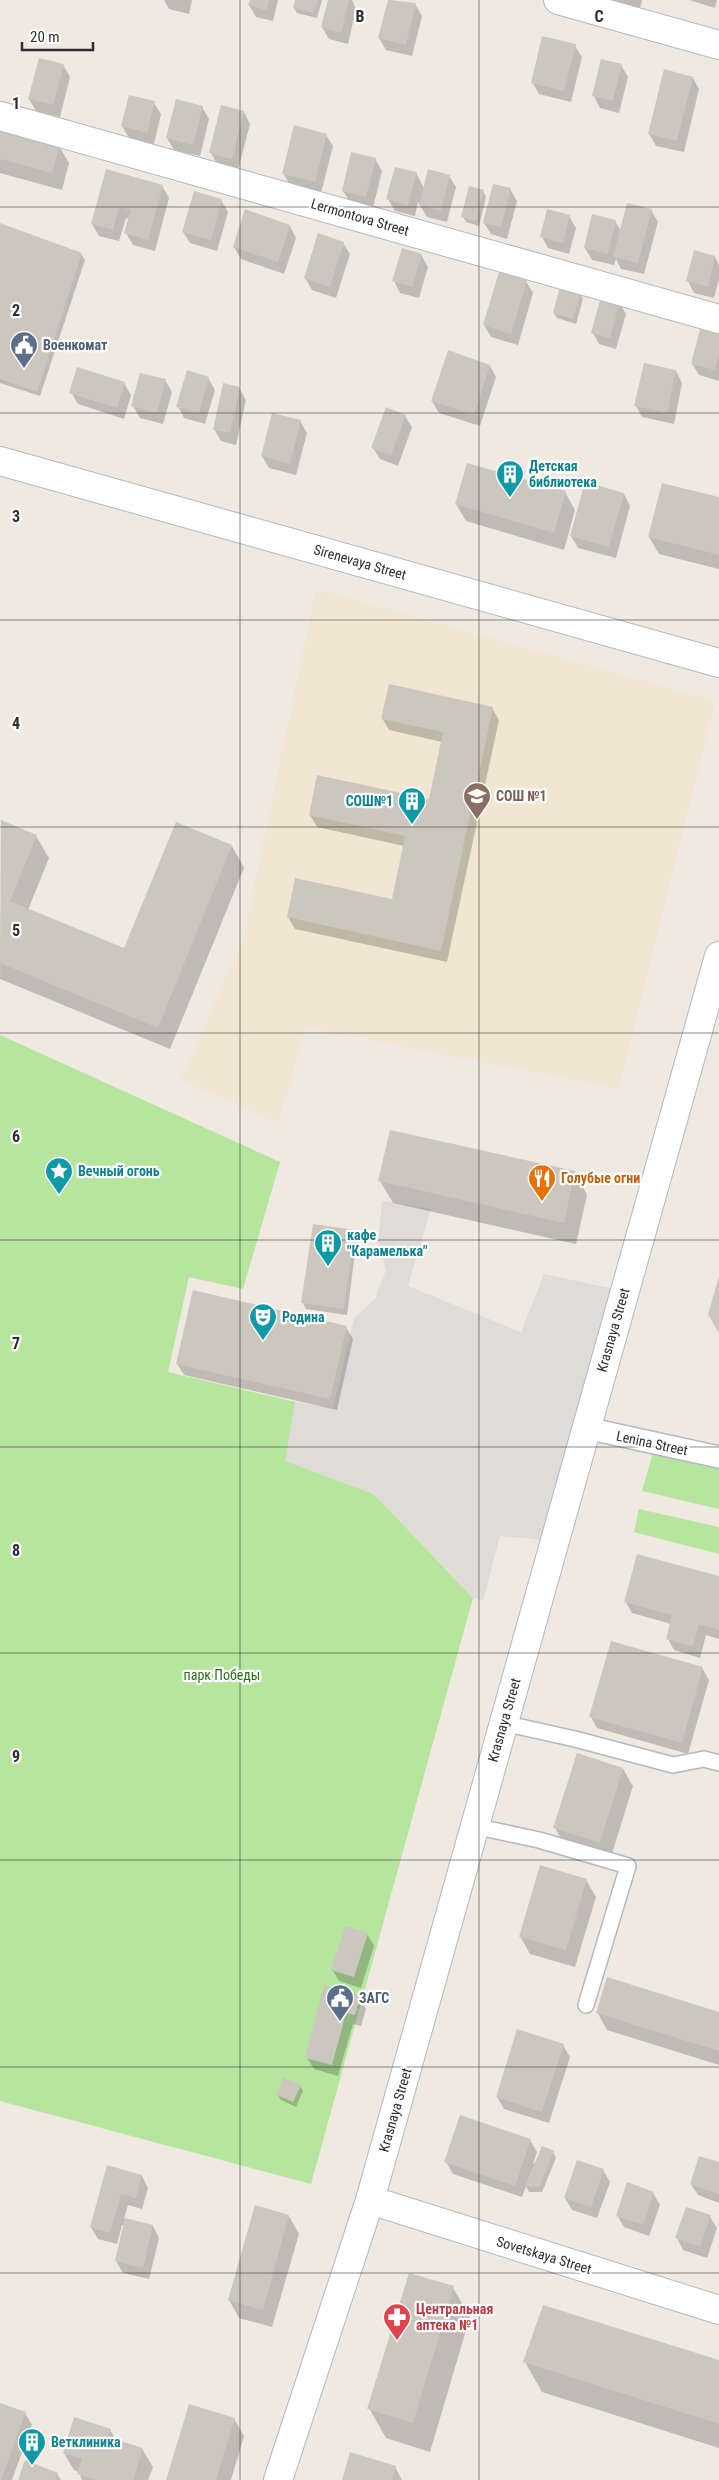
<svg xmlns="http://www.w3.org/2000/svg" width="719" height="2480" viewBox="0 0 719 2480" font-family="'Roboto Condensed',sans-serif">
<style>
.education{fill:#f0e6d1}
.green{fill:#b6e59e}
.plaza{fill:#dfdcd8}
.shadow{fill:#0003}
.building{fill:#cbc7bf}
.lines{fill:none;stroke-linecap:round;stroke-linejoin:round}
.service-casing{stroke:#b4b7c1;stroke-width:18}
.pedestrian-casing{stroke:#b4b7c1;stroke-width:24}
.minor-casing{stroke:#b4b7c1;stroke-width:30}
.tertiary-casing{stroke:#b4b7c1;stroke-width:30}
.service{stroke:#fff;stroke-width:15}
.pedestrian{stroke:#fff;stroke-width:21}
.minor{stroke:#fff;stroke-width:28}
.tertiary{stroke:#fff;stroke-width:28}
.grid{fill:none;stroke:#2e2e2e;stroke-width:1;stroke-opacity:0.55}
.labels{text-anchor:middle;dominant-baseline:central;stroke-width:4.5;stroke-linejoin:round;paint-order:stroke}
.street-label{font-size:14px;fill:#2e2e2e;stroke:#fff}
.service-label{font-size:14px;font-weight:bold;fill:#4e5e75;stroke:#fff;text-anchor:start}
.culture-label{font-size:14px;font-weight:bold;fill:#0d838f;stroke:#fff;text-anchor:start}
.education-label{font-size:14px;font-weight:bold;fill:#785e54;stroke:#fff;text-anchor:start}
.food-label{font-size:14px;font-weight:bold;fill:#c56008;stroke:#fff;text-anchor:start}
.park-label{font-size:14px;fill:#2c6e1b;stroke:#fff}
.health-label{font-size:14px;font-weight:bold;fill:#be3a42;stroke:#fff;text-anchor:start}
.grid-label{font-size:16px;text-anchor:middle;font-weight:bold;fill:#2e2e2e;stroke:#fff;stroke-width:4.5;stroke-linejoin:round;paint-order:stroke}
</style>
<rect width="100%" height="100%" fill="#efe9e1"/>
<path class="education" d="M316,589L715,701L619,1089L306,1027L278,1123L181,1080L243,939Z"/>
<path class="green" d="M0,1035L280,1162L243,1289L189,1277L168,1372L295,1402L286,1461L374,1494L473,1598L311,2184L0,2101Z
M653,1453L719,1467V1509L642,1491Z
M639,1509L719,1527V1554L634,1532Z"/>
<path class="plaza" d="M382,1201L431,1209L408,1286L521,1332L544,1274L624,1291L553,1545L533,1539L500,1536L483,1601L473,1598L374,1494L285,1461L295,1402L333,1408L354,1318L375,1299L386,1270L378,1243Z"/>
<path class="shadow" d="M164,0H192L189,14L169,9Z
M251,0H278L273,21L256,17L249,5Z
M296,0H322L317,18L297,13L294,8Z
M329,0H352L356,9L348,44L329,39L322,27Z
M389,0L415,4L422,16L412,56L386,50L379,38Z
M612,0H642L639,12L615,6Z
M689,0H717L715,8Z
M575,46L582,57L571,102L539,94L532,82Z
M63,65L70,77L60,117L36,111L29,99Z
M621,65L628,77L619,113L600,108L594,96Z
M693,78L699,89L684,152L656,146L649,134Z
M154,103L161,114L154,144L129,138L122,126Z
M202,107L209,119L200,156L174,150L167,138Z
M244,112L250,124L238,170L218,165L211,153Z
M0,130L59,146L69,163L62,190L0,173Z
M326,135L333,146L321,193L290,185L283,173Z
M375,159L382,171L373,208L350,202L343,191Z
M107,171L162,186L169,198L155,251L133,245L126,233L130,219L126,218L119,241L99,236L92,224Z
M416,173L424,188L449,176L456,187L447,222L427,217L418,202L415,216L395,211L388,199Z
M510,189L517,201L507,239L491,234L484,223Z
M483,191L486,197L479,226L466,222L463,217Z
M221,200L228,212L217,251L190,243L183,232Z
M651,210L658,222L644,274L621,269L616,259L614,265L592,260L585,248L615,221L621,231Z
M569,216L576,228L569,254L548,248L542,237Z
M0,225L81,254L85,260L40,396L0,383Z
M290,226L296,238L284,274L241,259L234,247Z
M343,243L350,254L336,298L312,290L305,278Z
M421,255L428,267L419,298L400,293L394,281Z
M715,257L719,265V279L714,298L694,293L688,281Z
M526,281L533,293L518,345L491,337L484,325Z
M580,293L583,299L576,324L557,318L554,313Z
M619,302L626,314L616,349L599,344L593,333Z
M719,335V381L699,375L692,364Z
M490,366L496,377L480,426L439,413L432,401Z
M676,371L682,383L674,424L642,417L636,406Z
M208,378L215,390L205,424L184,418L178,406Z
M165,380L172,392L163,424L140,418L133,406Z
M124,383L131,395L124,419L78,404L71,392Z
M239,388L246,400L236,445L221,441L214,429Z
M405,416L412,427L398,466L380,459L373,448Z
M300,421L307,433L296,475L269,468L262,456Z
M565,492L575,510L564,550L466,521L456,504Z
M624,494L630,506L616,558L578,548L571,536Z
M719,499V569L659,554L649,537Z
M492,708L499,720L447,962L295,929L288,917L393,901L404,846L317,827L310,815L430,801L442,742L389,730L382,718Z
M2,821L36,836L49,858L28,910L125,950L232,846L244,868L170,1049L0,979Z
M575,1172L587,1195L576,1244L393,1203L380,1181Z
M354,1232L357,1237L347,1315L306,1309L303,1303Z
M346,1327L353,1339L337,1410L184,1375L177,1364Z
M719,1578V1639L706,1635L700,1658L674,1650L668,1639L671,1624L632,1613L625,1601Z
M702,1668L709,1680L688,1754L597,1728L591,1717Z
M623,1769L633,1786L610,1860L565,1846L555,1828Z
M586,1880L596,1897L575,1967L530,1954L520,1936Z
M367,1934L374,1946L361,1988L339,1981L332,1969Z
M360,1997L366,2009L361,2026L353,2024L338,2076L314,2069L307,2058Z
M597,2012L719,2013V2065L607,2030Z
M563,2045L570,2057L549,2123L504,2109L497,2097Z
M300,2086L303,2091L296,2107L281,2100L278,2095Z
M530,2140L537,2152L533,2164L553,2152L556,2158L542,2192H529L526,2186L522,2197L453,2174L446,2162Z
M719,2164V2203L698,2195L691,2184Z
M108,2167L142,2176L148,2188L142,2209L128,2205L124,2219L153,2226L159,2238L149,2279L123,2273L116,2261L125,2225H122L117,2244L98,2239L91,2227Z
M603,2170L610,2182L597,2218L572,2210L565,2198Z
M653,2193L660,2205L649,2236L624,2227L617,2215Z
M289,2216L299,2234L272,2327L239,2318L229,2300Z
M710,2217L717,2228L707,2258L683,2250L677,2238Z
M453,2288L470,2317L430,2452L386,2438L369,2408Z
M525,2362H719V2448L542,2392Z
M0,2404L25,2413L32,2425L12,2480H0Z
M234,2419L244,2436L231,2480H167Z
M110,2430L117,2441L142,2449L153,2467L148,2480H82L79,2472L74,2470L64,2453Z
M395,2467L402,2480H343Z
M57,2474L61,2480H19Z"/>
<path class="building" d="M250,0H269L266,10L248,5Z
M295,0H318L314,13L293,8Z
M328,0H349L341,33L321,27Z
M388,0L416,3L406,45L378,38Z
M542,36L576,44L564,91L531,83Z
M39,58L64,64L53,105L28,99Z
M601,59L622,64L613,101L592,96Z
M664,69L693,77L677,141L648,134Z
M129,95L155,101L147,133L121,126Z
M176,99L203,106L193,145L166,138Z
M221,105L244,111L232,159L209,153Z
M294,125L327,134L315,182L282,174Z
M0,129L60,145L52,173L0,159Z
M351,152L376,158L366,197L342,191Z
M395,167L417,172L408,205L386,199Z
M106,169L163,185L148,240L124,233L131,210L119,207L113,230L91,224Z
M428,169L450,175L441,211L419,205Z
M493,184L511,188L501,227L483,223Z
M469,186L484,190L476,221L461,217Z
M194,191L222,199L211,240L182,232Z
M627,203L652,209L638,263L613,257Z
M245,209L290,225L278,262L233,247Z
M547,209L570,215L563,243L540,237Z
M592,214L616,220L608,254L584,248Z
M0,223L82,253L37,392L0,379Z
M318,233L344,242L330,287L304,278Z
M402,248L422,254L412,287L392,281Z
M694,250L715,256L708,287L686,281Z
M499,272L527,280L511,334L483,325Z
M560,286L581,292L573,319L553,313Z
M601,296L620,301L610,338L591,333Z
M700,329L719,334V355L715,370L691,364Z
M448,350L490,365L474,415L431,401Z
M644,363L676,370L667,413L634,406Z
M77,367L125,382L117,408L69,393Z
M187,370L209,377L199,413L176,407Z
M140,373L166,379L157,413L131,406Z
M223,383L240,387L230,433L213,430Z
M386,407L406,415L391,455L371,448Z
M272,413L301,420L290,464L261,456Z
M467,463L566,491L554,533L455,504Z
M585,482L624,493L609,547L570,536Z
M662,483L719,497V555L648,537Z
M389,684L493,707L441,951L287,917L295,878L392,899L405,836L309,815L317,775L429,799L443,732L381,719Z
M1,820L37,835L10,901L124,948L176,822L232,845L158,1028L0,963Z
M390,1130L575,1171L564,1223L378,1181Z
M313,1224L355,1230L344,1309L301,1303Z
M719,1277V1334L708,1314Z
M193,1290L347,1326L330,1399L176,1364Z
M637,1554L719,1576V1630L699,1624L693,1646L666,1639L672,1615L624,1602Z
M611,1641L703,1667L682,1743L589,1717Z
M577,1753L623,1768L600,1843L553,1828Z
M540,1865L587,1879L566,1950L519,1937Z
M345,1926L368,1933L354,1977L331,1970Z
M607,1977L719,2012V2051L596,2013Z
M324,1985L360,1996L355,2015L346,2013L332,2065L305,2058Z
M517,2029L564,2044L542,2112L496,2097Z
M283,2077L301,2085L293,2102L277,2095Z
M460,2115L531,2139L515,2186L444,2162Z
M542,2146L554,2151L539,2187L525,2186Z
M699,2156L719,2162V2194L690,2184Z
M577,2160L604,2169L591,2207L564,2198Z
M107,2165L142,2175L136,2198L121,2194L110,2233L90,2227Z
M627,2182L654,2192L643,2225L616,2216Z
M255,2205L289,2215L263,2310L228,2300Z
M686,2207L711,2215L700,2247L675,2238Z
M125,2218L153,2225L143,2268L115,2261Z
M409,2273L454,2286L413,2423L367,2409Z
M543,2305L719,2360V2424L523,2362Z
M0,2403L26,2412L1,2480H0Z
M189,2404L235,2418L216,2480H166Z
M74,2417L111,2429L108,2437L143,2448L133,2480H96L77,2474L82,2459L63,2453Z
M350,2452L396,2466L392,2480H342Z
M25,2460L58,2473L55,2480H18Z"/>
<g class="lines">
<g class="service-casing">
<path id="service" d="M503,1723L575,1739L673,1765L704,1759L719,1763
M474,1826L539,1840L628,1866L586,2005"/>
</g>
<g class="pedestrian-casing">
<path id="pedestrian" d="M586,1428L719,1457"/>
</g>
<g class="minor-casing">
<path id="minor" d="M558,0L719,45
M0,116L719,319
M0,461L719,663"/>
</g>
<g class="tertiary-casing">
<path id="tertiary" d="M370,2200L719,2310
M278,2480L370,2200L719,956"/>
</g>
<use href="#service" class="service"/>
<use href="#pedestrian" class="pedestrian"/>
<use href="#minor" class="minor"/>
<use href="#tertiary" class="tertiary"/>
</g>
<path class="grid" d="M240,0V2480M479,0V2480M0,207H719M0,413H719M0,620H719M0,827H719M0,1033H719M0,1240H719M0,1447H719M0,1653H719M0,1860H719M0,2067H719M0,2273H719"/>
<defs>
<g id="civic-pin" transform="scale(1.4375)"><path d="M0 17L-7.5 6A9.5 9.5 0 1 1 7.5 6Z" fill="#5c6f8a" stroke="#fff"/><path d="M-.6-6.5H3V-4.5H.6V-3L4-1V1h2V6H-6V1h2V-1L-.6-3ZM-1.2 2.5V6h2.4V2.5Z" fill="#fff"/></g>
<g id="building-pin" transform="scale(1.4375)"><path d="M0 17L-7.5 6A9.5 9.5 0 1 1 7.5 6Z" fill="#0f9aa8" stroke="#fff"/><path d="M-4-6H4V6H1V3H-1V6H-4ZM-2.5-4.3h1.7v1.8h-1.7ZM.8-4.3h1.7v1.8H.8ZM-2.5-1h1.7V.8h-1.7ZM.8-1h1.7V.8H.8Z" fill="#fff"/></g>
<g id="school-pin" transform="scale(1.4375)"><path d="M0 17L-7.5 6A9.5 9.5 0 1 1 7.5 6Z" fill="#8d6e63" stroke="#fff"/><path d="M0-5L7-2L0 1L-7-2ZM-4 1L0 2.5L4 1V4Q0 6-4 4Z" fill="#fff"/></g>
<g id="sight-pin" transform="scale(1.4375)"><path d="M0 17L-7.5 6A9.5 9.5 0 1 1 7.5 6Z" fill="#0f9aa8" stroke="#fff"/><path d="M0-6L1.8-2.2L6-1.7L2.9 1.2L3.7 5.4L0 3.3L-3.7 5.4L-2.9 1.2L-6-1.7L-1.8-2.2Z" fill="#fff"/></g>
<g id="restaurant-pin" transform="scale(1.4375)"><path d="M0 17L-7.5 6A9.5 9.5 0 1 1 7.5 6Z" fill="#e8710a" stroke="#fff"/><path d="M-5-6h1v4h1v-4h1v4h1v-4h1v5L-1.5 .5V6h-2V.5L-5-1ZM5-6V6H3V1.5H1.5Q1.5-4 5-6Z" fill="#fff"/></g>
<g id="theatre-pin" transform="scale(1.4375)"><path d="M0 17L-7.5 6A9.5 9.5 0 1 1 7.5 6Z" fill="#0f9aa8" stroke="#fff"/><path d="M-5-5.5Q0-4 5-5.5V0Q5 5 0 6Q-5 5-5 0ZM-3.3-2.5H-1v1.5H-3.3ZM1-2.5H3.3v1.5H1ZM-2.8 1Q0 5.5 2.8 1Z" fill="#fff"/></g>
<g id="pharmacy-pin" transform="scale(1.4375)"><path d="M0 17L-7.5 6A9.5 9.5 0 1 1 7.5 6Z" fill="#e0444e" stroke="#fff"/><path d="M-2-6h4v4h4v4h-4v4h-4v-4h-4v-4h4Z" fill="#fff"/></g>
</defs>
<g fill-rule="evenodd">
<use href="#civic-pin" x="24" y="345"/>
<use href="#building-pin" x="510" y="474"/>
<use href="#school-pin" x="477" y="796"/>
<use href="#building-pin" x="412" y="801"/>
<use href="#sight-pin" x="59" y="1171"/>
<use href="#restaurant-pin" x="542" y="1178"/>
<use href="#building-pin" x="328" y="1243"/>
<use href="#theatre-pin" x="263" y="1317"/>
<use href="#civic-pin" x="340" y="1998"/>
<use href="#pharmacy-pin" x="397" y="2317"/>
<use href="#building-pin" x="32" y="2442"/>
</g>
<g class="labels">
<g class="street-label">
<text transform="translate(360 217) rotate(16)">Lermontova Street</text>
<text transform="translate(360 562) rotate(16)">Sirenevaya Street</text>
<text transform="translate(613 1330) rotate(-74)">Krasnaya Street</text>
<text transform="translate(652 1443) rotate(12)">Lenina Street</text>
<text transform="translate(504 1720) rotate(-74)">Krasnaya Street</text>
<text transform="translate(395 2110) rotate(-74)">Krasnaya Street</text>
<text transform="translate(544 2255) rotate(17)">Sovetskaya Street</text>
</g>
<g class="service-label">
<text x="43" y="345">Военкомат</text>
<text x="359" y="1998">ЗАГС</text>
</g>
<g class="culture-label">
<text x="529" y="466">Детская<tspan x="529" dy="16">библиотека</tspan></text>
<text x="393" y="801" text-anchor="end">СОШ№1</text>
<text x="78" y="1171">Вечный огонь</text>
<text x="347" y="1235">кафе<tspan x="347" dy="16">"Карамелька"</tspan></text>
<text x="282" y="1317">Родина</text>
<text x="51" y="2442">Ветклиника</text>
</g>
<g class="education-label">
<text x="496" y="796">СОШ №1</text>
</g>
<g class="food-label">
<text x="561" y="1178">Голубые огни</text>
</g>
<g class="park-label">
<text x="222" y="1675">парк Победы</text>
</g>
<g class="health-label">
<text x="416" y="2309">Центральная<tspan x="416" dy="16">аптека №1</tspan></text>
</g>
</g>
<g class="grid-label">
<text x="360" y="22">B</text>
<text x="599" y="22">C</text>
<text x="16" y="109">1</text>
<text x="16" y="316">2</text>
<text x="16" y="522">3</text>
<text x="16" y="729">4</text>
<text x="16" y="936">5</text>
<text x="16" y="1142">6</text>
<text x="16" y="1349">7</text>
<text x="16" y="1556">8</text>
<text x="16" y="1762">9</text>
</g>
<path d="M22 42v8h71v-8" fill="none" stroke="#2e2e2e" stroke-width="2.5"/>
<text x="30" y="42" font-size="15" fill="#2e2e2e" stroke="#ffffff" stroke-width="4" paint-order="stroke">20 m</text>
</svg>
